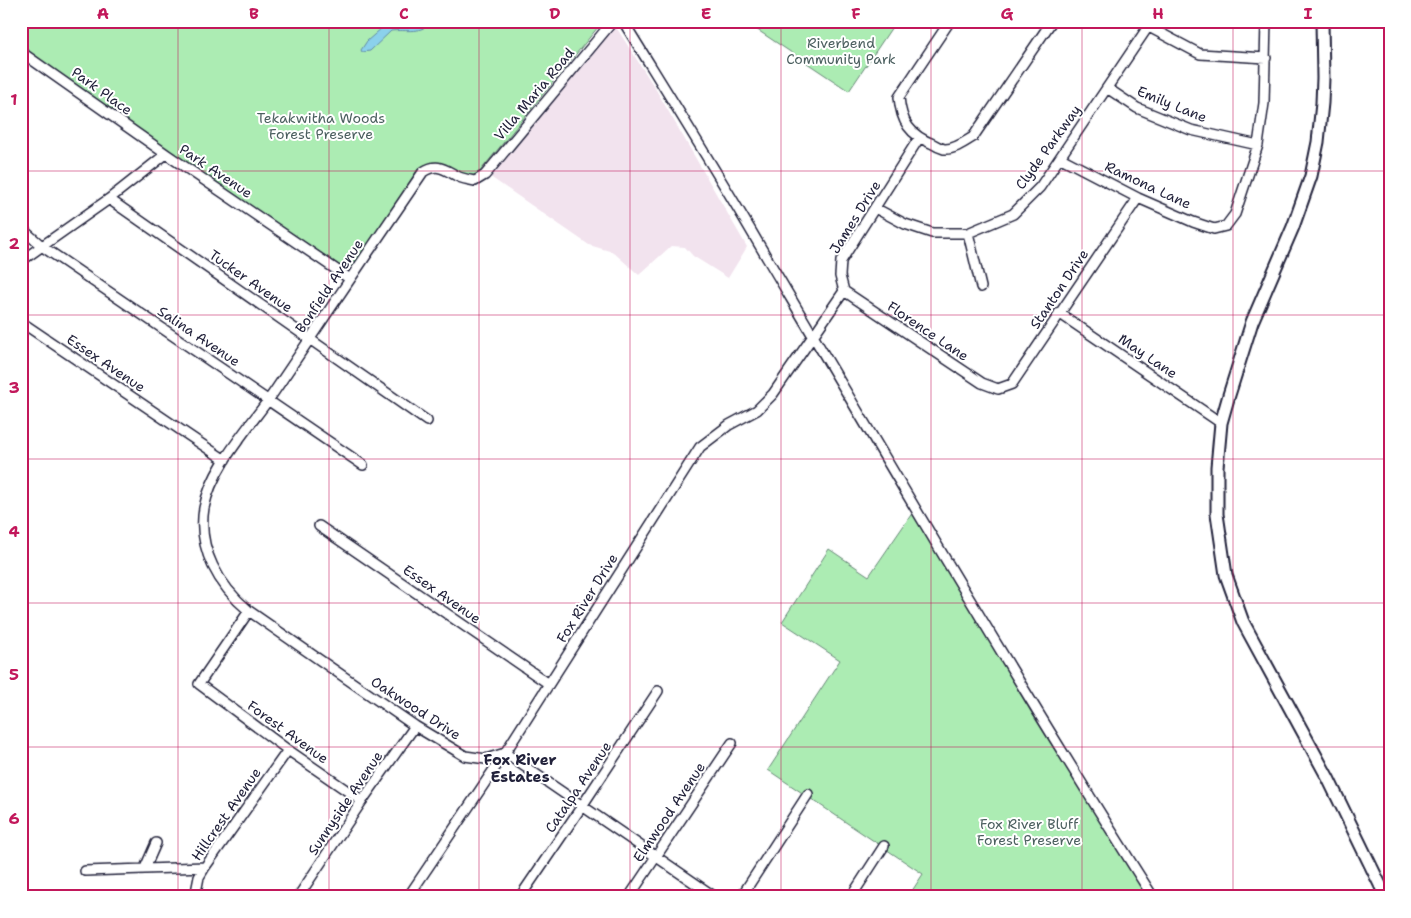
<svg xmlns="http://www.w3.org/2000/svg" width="1411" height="918" viewBox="0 0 1411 918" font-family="'Shantell Sans',sans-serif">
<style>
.built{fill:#f2e3ee}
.green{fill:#acecb3;stroke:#678777}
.water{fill:#8bd1ec;stroke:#618ba5}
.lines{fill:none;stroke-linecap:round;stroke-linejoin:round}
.minor-casing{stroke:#22223b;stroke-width:12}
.major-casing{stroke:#22223b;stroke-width:15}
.minor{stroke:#fff;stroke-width:9}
.major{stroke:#fff;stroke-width:11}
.grid{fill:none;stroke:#c2185b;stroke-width:1;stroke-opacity:0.55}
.labels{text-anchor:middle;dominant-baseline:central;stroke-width:4;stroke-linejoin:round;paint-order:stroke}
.park-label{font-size:14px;fill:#4b5f5f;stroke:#fff}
.street-label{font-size:14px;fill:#22223b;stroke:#fff}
.neighbourhood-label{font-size:15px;font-weight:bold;fill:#22223b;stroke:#fff}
.neatline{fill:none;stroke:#c2185b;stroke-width:2}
.grid-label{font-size:16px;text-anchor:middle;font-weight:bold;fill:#c2185b}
</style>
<rect width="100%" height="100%" fill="#fff"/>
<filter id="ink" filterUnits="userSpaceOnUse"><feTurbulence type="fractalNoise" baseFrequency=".02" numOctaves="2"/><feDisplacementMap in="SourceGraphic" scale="10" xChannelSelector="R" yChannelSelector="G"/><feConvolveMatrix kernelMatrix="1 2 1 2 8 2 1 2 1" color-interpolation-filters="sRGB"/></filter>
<g filter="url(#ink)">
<path class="built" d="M614,24L655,88L747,247L728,278L693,256L685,247L671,246L639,275L613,252L589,245L489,176Z"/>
<path class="green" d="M21,21H603L477,175C454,177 439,153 418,169L356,262L351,266L342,267L150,138L21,48Z
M744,21H896L849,91Z
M913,512L1031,712L1148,897H908L923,874L768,770L840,660L782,622L829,549L869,576Z"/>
<path class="water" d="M390,21H432C421,35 407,29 391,31L370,51L362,52L361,50L367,41Z"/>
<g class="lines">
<g class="minor-casing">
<path id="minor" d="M613,21L485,175L475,181C470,180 464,179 459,177C445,170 438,162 423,172C373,245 323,319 274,392C250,427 212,466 204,508C197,549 219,586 249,611L415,726L465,756L486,759L505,753L715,897
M623,21C668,94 714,167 757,241C887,461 1016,681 1153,897
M950,21L899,97C901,122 910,135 933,144C936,146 941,148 944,149C954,150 965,142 973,137L1052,21
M1149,27L1200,54L1266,58
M21,52L166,154
M1107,88L1137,108L1191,130L1258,145
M1061,158L1138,198L1193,222L1214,229L1226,226L1235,214L1258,145L1264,103L1266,21
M109,199L427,421
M875,208L905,224L932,233H968L1013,214L1040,187L1152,21
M21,228L43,247L363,465
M968,233L981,287
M21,261L109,199L166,154L350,279
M844,291L982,383L998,389L1012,384L1138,198
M1059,313L1221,423
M21,322L225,460
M319,526L549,684
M249,611L199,684L288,750L362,801
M145,868L156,843
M85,871L205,867
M201,897L196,892L199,877L205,867L288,750
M298,897L362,801L415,726
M408,897L505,753L700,447L729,425L757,410L773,394L844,291L840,276L841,261L919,138
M520,897L582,806L658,691
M629,897L732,743
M741,897L808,794
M851,897L884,846"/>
</g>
<g class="major-casing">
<path id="major" d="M1322,21L1323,78L1322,103L1318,142L1311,176L1293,227L1252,322L1229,395L1221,423L1217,467V514L1226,575L1243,622L1328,778L1386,897"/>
</g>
<use href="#minor" class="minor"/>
<use href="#major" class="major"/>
</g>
</g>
<path class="grid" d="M178,21V897M329,21V897M479,21V897M630,21V897M781,21V897M931,21V897M1082,21V897M1233,21V897M21,171H1390M21,315H1390M21,459H1390M21,603H1390M21,747H1390"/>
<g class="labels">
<g class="park-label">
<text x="841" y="43">Riverbend<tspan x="841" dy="16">Community Park</tspan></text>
<text x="321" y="118">Tekakwitha Woods<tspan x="321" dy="16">Forest Preserve</tspan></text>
<text x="1029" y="824">Fox River Bluff<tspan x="1029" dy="16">Forest Preserve</tspan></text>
</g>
<g class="street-label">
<text transform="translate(102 91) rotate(36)">Park Place</text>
<text transform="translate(534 94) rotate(-50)">Villa Maria Road</text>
<text transform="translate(1172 104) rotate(22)">Emily Lane</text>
<text transform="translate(1048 147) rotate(-54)">Clyde Parkway</text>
<text transform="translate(216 171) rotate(34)">Park Avenue</text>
<text transform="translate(1148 185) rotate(25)">Ramona Lane</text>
<text transform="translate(855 217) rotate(-58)">James Drive</text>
<text transform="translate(251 281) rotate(35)">Tucker Avenue</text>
<text transform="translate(329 286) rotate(-56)">Bonfield Avenue</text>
<text transform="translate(1059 289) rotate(-56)">Stanton Drive</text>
<text transform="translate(928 331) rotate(34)">Florence Lane</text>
<text transform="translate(199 336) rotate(34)">Salina Avenue</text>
<text transform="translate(1148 356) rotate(34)">May Lane</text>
<text transform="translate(106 363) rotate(34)">Essex Avenue</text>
<text transform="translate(442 594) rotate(35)">Essex Avenue</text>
<text transform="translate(587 598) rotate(-58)">Fox River Drive</text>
<text transform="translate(416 708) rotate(33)">Oakwood Drive</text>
<text transform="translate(288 732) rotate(36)">Forest Avenue</text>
<text transform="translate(578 787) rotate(-56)">Catalpa Avenue</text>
<text transform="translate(345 803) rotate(-56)">Sunnyside Avenue</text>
<text transform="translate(669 812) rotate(-56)">Elmwood Avenue</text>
<text transform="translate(226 814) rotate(-55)">Hillcrest Avenue</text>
</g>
<g class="neighbourhood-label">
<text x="520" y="760">Fox River<tspan x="520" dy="17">Estates</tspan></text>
</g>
</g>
<rect width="1411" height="918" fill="none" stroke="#fff" stroke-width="55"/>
<rect x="28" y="28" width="1356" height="862" class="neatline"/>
<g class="grid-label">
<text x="103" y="19">A</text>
<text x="254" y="19">B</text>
<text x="404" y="19">C</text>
<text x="555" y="19">D</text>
<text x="706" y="19">E</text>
<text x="856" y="19">F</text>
<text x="1007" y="19">G</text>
<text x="1158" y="19">H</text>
<text x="1308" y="19">I</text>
<text x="14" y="105">1</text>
<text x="14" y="249">2</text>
<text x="14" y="393">3</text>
<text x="14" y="537">4</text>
<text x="14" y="680">5</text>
<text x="14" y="824">6</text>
</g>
</svg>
